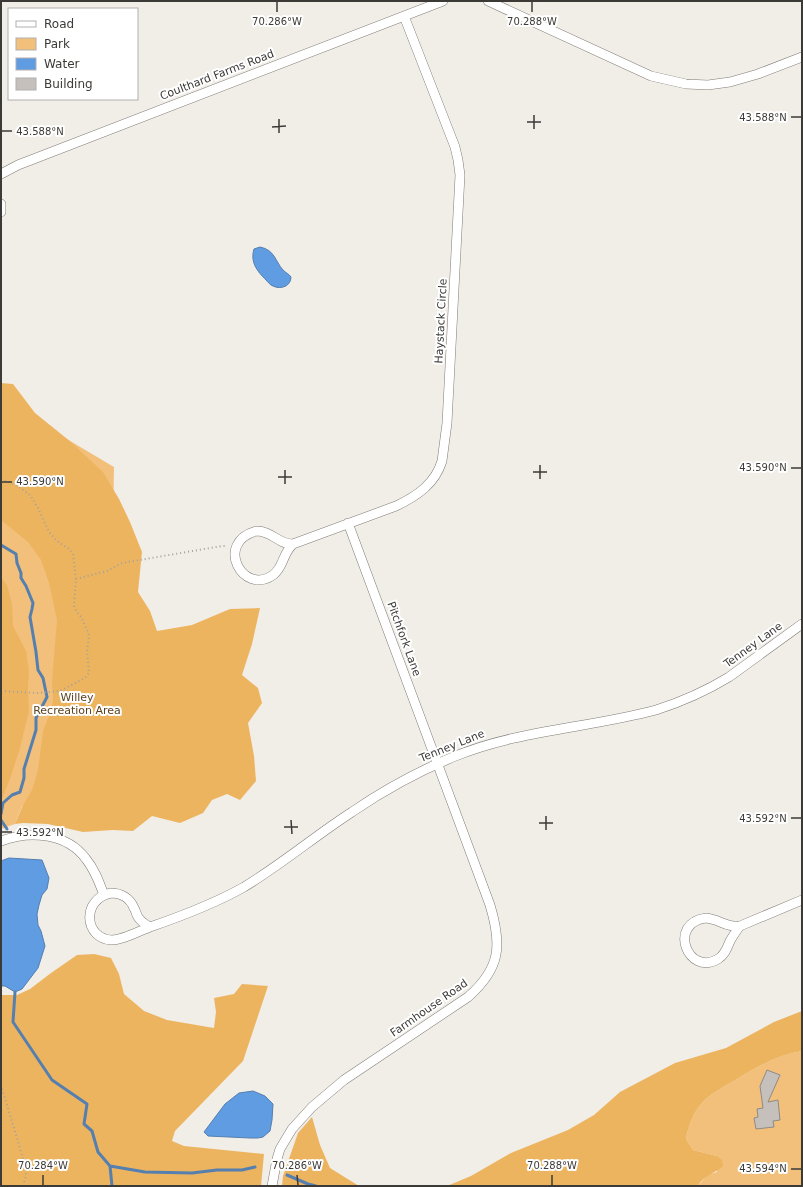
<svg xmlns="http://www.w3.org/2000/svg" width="803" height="1187" viewBox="0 0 803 1187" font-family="'DejaVu Sans',sans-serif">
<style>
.green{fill:#f2c07b}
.forest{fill:#edb460}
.water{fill:#5f9ce2;stroke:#547faf}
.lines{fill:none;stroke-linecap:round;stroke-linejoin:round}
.stream{stroke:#547faf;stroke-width:3}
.building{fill:#c5c0bb;stroke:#8e8a85}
.street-casing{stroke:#807c77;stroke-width:10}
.path{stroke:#a4a19c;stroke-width:2;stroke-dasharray:1 3;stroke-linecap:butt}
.street{stroke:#fff;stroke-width:9}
.ticks{fill:none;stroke:#3b3a37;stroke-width:1.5}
.labels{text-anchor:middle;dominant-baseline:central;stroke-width:4;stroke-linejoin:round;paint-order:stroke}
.street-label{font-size:11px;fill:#3b3a37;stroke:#fff}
.park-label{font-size:11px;fill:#5b431f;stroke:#fff}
.ticks-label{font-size:10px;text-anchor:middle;fill:#3b3a37;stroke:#fff;stroke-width:4;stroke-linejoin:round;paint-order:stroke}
</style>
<rect width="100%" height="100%" fill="#f1ede7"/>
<path class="green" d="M1,400L114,467L112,587L177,746L22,806L15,824L1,829Z
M802,1051V1186H698L707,1175L717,1172V1156L693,1150L686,1139C688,1127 693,1113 702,1103C710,1094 722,1088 732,1082C754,1069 776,1055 802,1051Z"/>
<path class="forest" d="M1,383L13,384L35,413L71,442L103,472L119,499L130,522L142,552L138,592L150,611L157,631L192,625L230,609L260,608L252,644L242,675L258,688L262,703L248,723L254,756L256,781L240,800L227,794L212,800L203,813L180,823L152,816L133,831L113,830L83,832L48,824L23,823L15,824L22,807L32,790L38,770L43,731L50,713L53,701L52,680L57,620L49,583L41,560L28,542L1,520Z
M1,577L7,585L12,604L13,626L26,651L29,671L28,689L29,711L20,748L11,776L1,801Z
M94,954L111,958L119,974L124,994L144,1011L167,1020L214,1028L216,1012L214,998L234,994L242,984L268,986L243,1061L175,1131L172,1141L184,1146L264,1154L261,1186H1V995H17L30,989L51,973L77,955Z
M802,1011V1051C776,1055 754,1069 732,1082C722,1088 710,1094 702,1103C693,1113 688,1127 686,1139L693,1150L717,1156L722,1160L723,1166C714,1174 704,1175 698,1186H447L471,1176L511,1153L568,1130L594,1115L620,1092L675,1063L726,1048L774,1022Z
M312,1117L320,1145L330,1168L359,1186H282L283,1176L298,1133Z"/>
<path class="water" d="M260,247C275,250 275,261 283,270C286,273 289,274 291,277C291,286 281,290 273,286C270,285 268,282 266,280C257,271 250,262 254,249Z
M9,858L42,860L49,878L47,889L42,895L39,905L37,914L38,925L41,931L45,946L38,968L22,989L15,992L5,986H1V861Z
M253,1091L265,1096L273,1104L272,1120L270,1131L263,1137L258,1138H250L208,1136L204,1132L225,1104L239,1093Z"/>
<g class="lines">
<path class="stream" d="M1,545L16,554L17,563L21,573V578L26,586L33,603L32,609L30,617L36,652L38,670L43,678L47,697L36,718V730L24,769V778L20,792L12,795L3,803L1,814
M1,820L7,829
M15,992L13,1022L52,1080L87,1104L84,1124L92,1131L98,1152L110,1166L112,1186
M110,1166L145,1172L192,1173L217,1170H242L255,1167
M287,1175L308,1184L316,1186"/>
</g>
<path class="building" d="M767,1070L780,1075L768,1102L778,1100L780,1120L773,1121L774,1127L756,1129L754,1118L758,1117L757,1109L763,1108L760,1086Z"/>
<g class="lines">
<g class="street-casing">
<path id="street" d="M488,1L651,76L686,84L708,85L730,82L758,74L802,57
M1,174L18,165L443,1
M1,204V212
M256,531C273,531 277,544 293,544C282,554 284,567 273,575C243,596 214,543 256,531Z
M293,544L396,506C417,496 435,484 442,461L447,423L460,175L458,160L455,147L404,16
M1,841C30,830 67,833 86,859C95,870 99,882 104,895
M111,893C121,893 130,898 134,908C136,911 136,914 138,917C141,922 145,924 150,927C139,931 123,940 112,940C84,939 81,899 111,893Z
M706,918C719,919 727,928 740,926C736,931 733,936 730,941C727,948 725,955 718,959C688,977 667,923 706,918Z
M740,926L802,900
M150,927C182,916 214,904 244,887C282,864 315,836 352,812C384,790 417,772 453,757C518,730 589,728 656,710C681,702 706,691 729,677L802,624
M272,1186L277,1159L280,1149L292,1129L312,1107L344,1080L468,997C501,968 502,945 490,905L348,523"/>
</g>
<path class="path" d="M1,479L16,485L30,495L38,508L49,532L57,541L69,549L73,554L76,579L74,606L76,611L81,617L88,632L89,636L87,651L89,673L85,678L60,691L37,693L1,691
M76,579L107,571L122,563L222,546H227
M1,1085L26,1168V1176L23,1186"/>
<use href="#street" class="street"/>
</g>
<path class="ticks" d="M277,2V12M532,2V12M534,115V129M791,117H801M279,119V133M527,122H541M272,127L286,126M2,131H12M540,465V479M791,468H801M285,470V484M533,472H547M278,477H292M2,482H12M546,816V830M791,818H801M291,820L292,834M539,823H553M284,827H298M2,832H12M791,1169H801M43,1175V1185M297,1175L298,1185M552,1175V1185"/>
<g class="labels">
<g class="street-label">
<text transform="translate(217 75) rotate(-21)">Coulthard Farms Road</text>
<text transform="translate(441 321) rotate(-87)">Haystack Circle</text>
<text transform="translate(404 639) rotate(70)">Pitchfork Lane</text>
<text transform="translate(753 645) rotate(-36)">Tenney Lane</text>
<text transform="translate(452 746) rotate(-22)">Tenney Lane</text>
<text transform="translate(429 1008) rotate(-35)">Farmhouse Road</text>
</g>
<g class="park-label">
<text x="77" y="697">Willey<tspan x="77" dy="13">Recreation Area</tspan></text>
</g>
</g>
<g class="ticks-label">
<text x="277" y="25">70.286°W</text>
<text x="532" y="25">70.288°W</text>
<text x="763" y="121">43.588°N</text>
<text x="40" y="135">43.588°N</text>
<text x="763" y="471">43.590°N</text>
<text x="40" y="485">43.590°N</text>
<text x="763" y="822">43.592°N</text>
<text x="40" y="836">43.592°N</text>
<text x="43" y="1169">70.284°W</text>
<text x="297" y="1169">70.286°W</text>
<text x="552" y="1169">70.288°W</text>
<text x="763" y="1172">43.594°N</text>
</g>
<rect width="803" height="1187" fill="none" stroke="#3b3a37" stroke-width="4"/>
<rect x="8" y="8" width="130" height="92" fill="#ffffff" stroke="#b1b0af"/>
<rect x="16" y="21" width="20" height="6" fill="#ffffff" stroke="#b1b0af"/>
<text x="44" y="28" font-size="12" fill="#3b3a37">Road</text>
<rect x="16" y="38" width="20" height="12" fill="#f2c07b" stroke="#b1b0af"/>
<text x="44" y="48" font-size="12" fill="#3b3a37">Park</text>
<rect x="16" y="58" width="20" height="12" fill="#5f9ce2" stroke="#b1b0af"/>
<text x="44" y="68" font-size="12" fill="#3b3a37">Water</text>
<rect x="16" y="78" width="20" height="12" fill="#c5c0bb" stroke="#b1b0af"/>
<text x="44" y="88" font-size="12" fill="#3b3a37">Building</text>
</svg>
